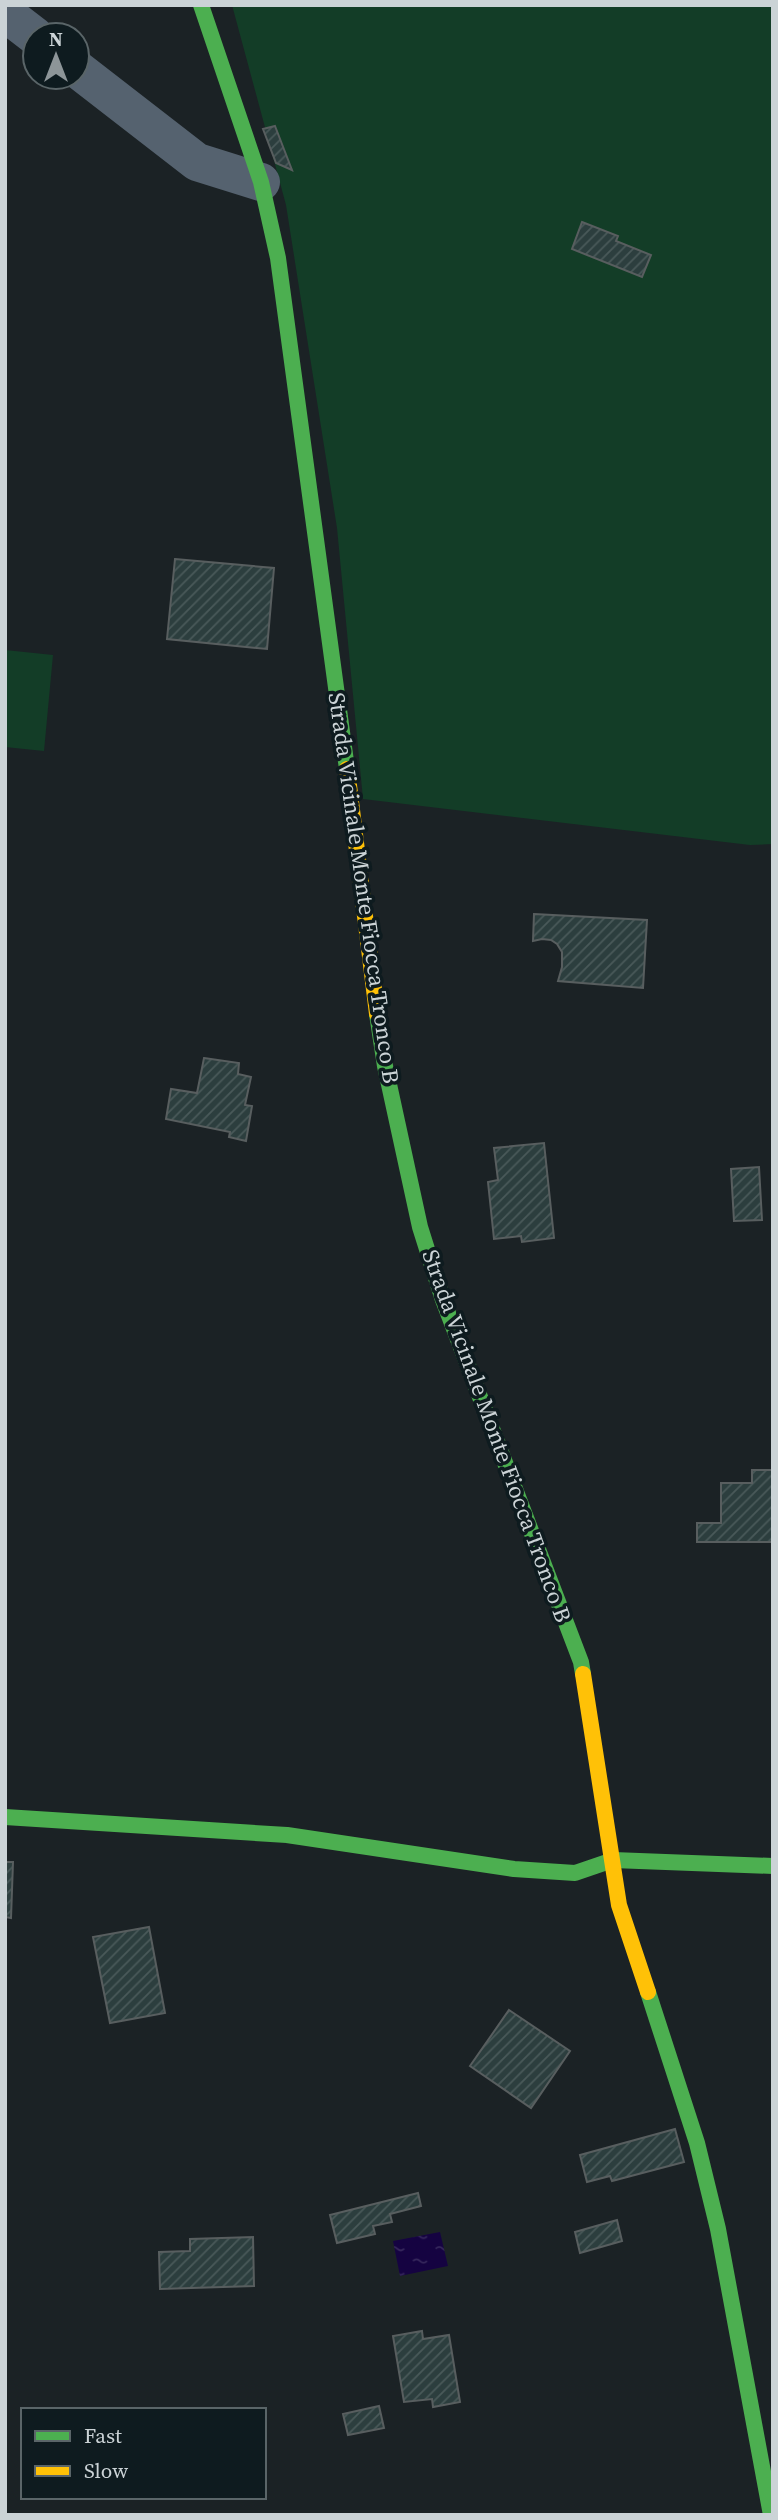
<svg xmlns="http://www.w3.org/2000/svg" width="778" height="2520" viewBox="0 0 778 2520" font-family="'Source Serif 4',serif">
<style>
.green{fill:#133d27}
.water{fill:url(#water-ripples)}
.building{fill:url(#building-hatch);stroke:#585e5f;stroke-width:2}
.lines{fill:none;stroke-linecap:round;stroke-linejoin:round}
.street{stroke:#55626f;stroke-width:38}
.fast{stroke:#4caf50;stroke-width:16}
.slow{stroke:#ffc107;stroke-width:16}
.labels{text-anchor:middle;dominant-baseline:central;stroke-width:7;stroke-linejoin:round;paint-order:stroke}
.street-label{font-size:23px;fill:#cbd3d6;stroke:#0e1b1f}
</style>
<defs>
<pattern id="water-ripples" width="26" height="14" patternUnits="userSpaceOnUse" patternTransform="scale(1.75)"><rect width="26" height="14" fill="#150341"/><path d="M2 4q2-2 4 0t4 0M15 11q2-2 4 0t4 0" fill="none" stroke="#36275c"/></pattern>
<pattern id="building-hatch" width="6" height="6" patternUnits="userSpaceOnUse" patternTransform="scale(1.75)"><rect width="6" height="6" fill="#2c3e3e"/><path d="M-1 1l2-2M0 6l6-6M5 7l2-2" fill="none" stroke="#495959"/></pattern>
</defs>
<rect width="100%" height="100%" fill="#1b2225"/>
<path class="green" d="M232,5H773V844L750,845L363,799L337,528L286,205Z
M5,650L53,655L44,751L5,747Z"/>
<path class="water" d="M440,2232L448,2266L400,2276L393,2241Z"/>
<path class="building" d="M275,126L292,170L276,163L263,129Z
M582,222L618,236L616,241L651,255L642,277L572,249Z
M175,559L274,568L267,649L167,639Z
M534,914L647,920L643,988L558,981L562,967V952L557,944L551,940L542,939L533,941Z
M204,1058L239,1063L238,1074L251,1077L245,1105L252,1106L246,1141L229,1137L230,1132L166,1119L171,1089L197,1093Z
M544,1143L554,1238L522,1242L521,1236L494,1239L488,1182L498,1180L494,1148Z
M759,1167L762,1220L734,1221L731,1169Z
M752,1470H773V1542H697V1523H721V1483H752Z
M5,1862H13L11,1918L5,1917Z
M149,1927L165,2013L110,2023L93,1937Z
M509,2010L570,2051L531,2108L470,2066Z
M675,2129L684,2162L612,2181L610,2176L587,2182L580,2155Z
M418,2193L421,2206L390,2214L392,2222L373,2226L375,2234L337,2243L330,2215Z
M617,2220L622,2241L580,2253L575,2232Z
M253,2237L254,2286L160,2289L159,2252L190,2251V2239Z
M422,2331L423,2339L449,2335L460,2402L433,2407L432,2399L404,2402L393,2336Z
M379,2406L384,2428L348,2435L343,2414Z"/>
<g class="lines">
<path class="street" d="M5,13L35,36
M77,69L197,162L261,182"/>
<path class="fast" d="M201,5L261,182L278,258L347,769
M377,1014L385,1066L420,1227L443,1300L581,1662L583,1674
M5,1817L287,1835L514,1869L575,1873L613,1860L773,1866
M648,1992L697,2143L718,2229L771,2515"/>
<path class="slow" d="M347,769L377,1014
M583,1674L619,1905L648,1992"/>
</g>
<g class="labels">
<g class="street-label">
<text transform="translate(364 888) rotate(82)">Strada Vicinale Monte Fiocca Tronco B</text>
<text transform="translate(497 1436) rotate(70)">Strada Vicinale Monte Fiocca Tronco B</text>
</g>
</g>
<rect width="778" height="2520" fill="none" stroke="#cbd3d6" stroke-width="14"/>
<rect x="21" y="2408" width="245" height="91" fill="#0e1b1f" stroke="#5a6568" stroke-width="2"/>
<rect x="35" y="2431" width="35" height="10" fill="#4caf50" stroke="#5a6568" stroke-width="2"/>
<text x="84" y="2443" font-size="21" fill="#cbd3d6">Fast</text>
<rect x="35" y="2466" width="35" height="10" fill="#ffc107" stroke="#5a6568" stroke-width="2"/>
<text x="84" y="2478" font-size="21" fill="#cbd3d6">Slow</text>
<g transform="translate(56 56)"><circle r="33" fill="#0e1b1f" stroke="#5a6568" stroke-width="2"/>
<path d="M0-5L12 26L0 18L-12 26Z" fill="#8d9598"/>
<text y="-10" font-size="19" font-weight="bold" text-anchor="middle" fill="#cbd3d6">N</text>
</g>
</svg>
